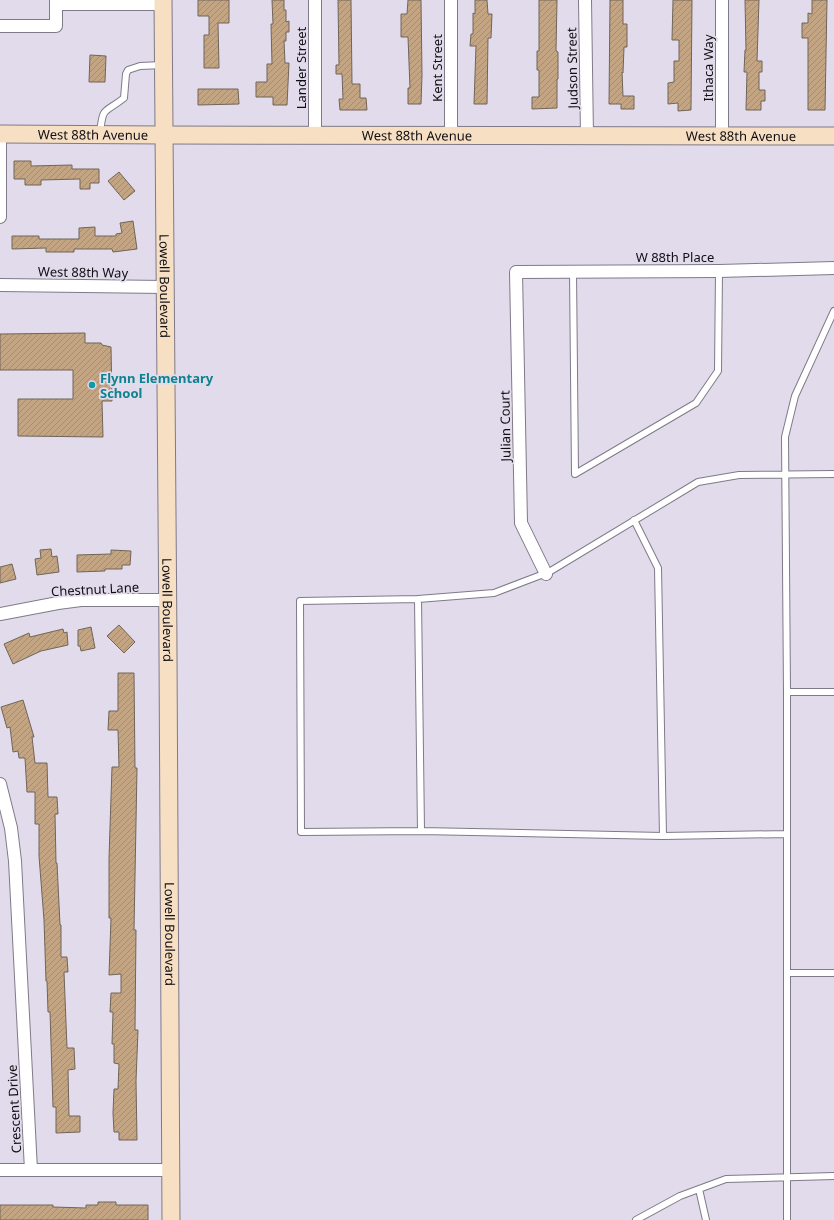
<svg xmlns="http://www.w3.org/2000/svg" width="834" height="1220" viewBox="0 0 834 1220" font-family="'Noto Sans',sans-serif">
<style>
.building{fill:url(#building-hatch);stroke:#706559}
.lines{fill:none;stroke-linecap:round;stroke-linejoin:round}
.lane-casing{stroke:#7f7a88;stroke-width:8}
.street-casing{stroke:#7f7a88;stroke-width:14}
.secondary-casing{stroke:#7f7a88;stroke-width:19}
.lane{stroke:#fff;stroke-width:6}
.street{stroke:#fff;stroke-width:12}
.secondary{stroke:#f6dfc3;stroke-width:17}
.culture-dot{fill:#0f9aa8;stroke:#e2dbeb;stroke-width:1.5}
.labels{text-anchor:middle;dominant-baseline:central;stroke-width:3.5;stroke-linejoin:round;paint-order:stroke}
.street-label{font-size:13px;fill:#100e13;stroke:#e2dbeb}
.culture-label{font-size:13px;font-weight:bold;fill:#0d838f;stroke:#e2dbeb;text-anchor:start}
</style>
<defs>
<pattern id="building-hatch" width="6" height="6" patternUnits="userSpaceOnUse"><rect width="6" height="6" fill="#c3a483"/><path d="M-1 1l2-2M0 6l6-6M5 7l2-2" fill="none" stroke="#a68c70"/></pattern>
</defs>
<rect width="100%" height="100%" fill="#e2dbeb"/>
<path class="building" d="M198,0H229V23H218L219,68H204V35H209V16H198Z
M272,0H284V10H286V22L289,21V32H286V41H284L285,63H289L287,105H273V97H256V82H267V64H272L271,24H273Z
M338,0H351L352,84H360V98H366L367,110H340L339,99H343L342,74H336V65H339Z
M408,0H421L422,75L421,104H408V88H410L408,37H401V14H407Z
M475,0H487L488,14H492L491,38H488L487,104H474L476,46H470L471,34H473V13L475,14Z
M539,0H557L556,51L558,52V79H557V108L532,109V97H539V70H537V51H539Z
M610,0H623V24H627V47H624L623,73L622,72L623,96H634V109H621V104H609Z
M673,0H692L691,110L678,111V103L668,104V83L674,82V61H679V40H672Z
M745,0H759L757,61H762V72H759V90H765V101H761V110H746L747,72H744L745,50H746Z
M812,0H827L825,110H808V38H802V23H808V13L812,14Z
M90,55L106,56L105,82H89Z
M198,89H238L239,104L198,105Z
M14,161H31V166L72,165V169H99V183H90V189H80V179L41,180V185H25V179H14Z
M119,172L135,191L124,200L108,181Z
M133,221L137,249L113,252L112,249H74V252H46V248L12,249V236H39V239H79V228L95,227V236H116V234L122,233L120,223Z
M85,333V343H101L102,345L111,347L112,401H102L103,437L18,436V399H73V370H0V334Z
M51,549L52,557L57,556L59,572L37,575L35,559L41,558L40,550Z
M111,550L131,551L130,565H122V569H105V571L77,572V555L111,554Z
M12,564L16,579L0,583V567Z
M119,625L135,642L124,653L107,636Z
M91,627L95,648L81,651L80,646H78V630Z
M63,629L64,633L67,632L68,645L41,651L13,664L4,644L29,633L30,637Z
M118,673H134L135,768H137L134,930H136L135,1030H138L136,1081L137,1140H119V1132H114L113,1113L114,1089H118L119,1064L114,1063V1044H112L113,1012H110L111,993H121V974L109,975L111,918H109V858L112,767H119L118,730H108L109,711H118Z
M23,700L34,737H32L35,763H47L48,797H57L58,814H55L56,863H57L60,925H61V957H67L68,972H64L67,1048H74L75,1069L68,1070L69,1116H80V1132L56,1133V1107H53L50,1012H48L47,981H46L44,920L39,856V824H35V792H27L25,758H19L18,751L13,752L10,727L7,728L1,707Z
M98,1202H116V1205H148V1220H0V1205H53V1207L86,1208V1205H98Z"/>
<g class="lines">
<g class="lane-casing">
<path id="lane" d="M100,133C103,105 104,114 124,98L126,74L128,70L140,66L163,65
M573,271L575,474L696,403L718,371L719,271
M634,520L658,568L663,836
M418,599L494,593L549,572L698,482L739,475L834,474
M787,692L785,437L795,396L834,311
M421,831L418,599L300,601L301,832L421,831L663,836L786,834
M787,973H834
M699,1189L706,1220
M636,1220L680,1196L726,1179L834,1176
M787,1220V692H834"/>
</g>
<g class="street-casing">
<path id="street" d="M315,0V135
M451,0V135
M585,0L587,136
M722,0V135
M56,4H163
M0,26H56V0
M0,217V134
M0,285L165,287
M546,574L521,523L516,272L719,271L834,268
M0,614L58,603L81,600H168
M0,784L11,828L15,861L31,1170
M0,1170H171"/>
</g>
<g class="secondary-casing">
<g id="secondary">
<path id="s1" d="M163,0C165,407 171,813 171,1220"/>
<path id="s2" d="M0,134L164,135L834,136"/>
</g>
</g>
<use href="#lane" class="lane"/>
<use href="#street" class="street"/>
<use href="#secondary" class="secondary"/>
</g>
<circle class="culture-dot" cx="92" cy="385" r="4"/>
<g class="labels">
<g class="street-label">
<text transform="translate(301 68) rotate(-90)">Lander Street</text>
<text transform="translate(437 68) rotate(-90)">Kent Street</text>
<text transform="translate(572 68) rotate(-91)">Judson Street</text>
<text transform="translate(708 68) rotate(-90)">Ithaca Way</text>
<text stroke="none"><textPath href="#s2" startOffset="93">West 88th Avenue</textPath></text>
<text stroke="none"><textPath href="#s2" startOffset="417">West 88th Avenue</textPath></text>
<text stroke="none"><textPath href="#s2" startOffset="741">West 88th Avenue</textPath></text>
<text x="675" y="257">W 88th Place</text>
<text transform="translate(83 272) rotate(1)">West 88th Way</text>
<text stroke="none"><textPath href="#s1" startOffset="286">Lowell Boulevard</textPath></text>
<text transform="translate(505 426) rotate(-91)">Julian Court</text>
<text transform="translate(95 589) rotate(-3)">Chestnut Lane</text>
<text stroke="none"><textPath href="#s1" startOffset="610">Lowell Boulevard</textPath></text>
<text stroke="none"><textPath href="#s1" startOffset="934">Lowell Boulevard</textPath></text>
<text transform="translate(14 1109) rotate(-93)">Crescent Drive</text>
</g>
<g class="culture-label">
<text x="100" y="378">Flynn Elementary<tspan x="100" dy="15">School</tspan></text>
</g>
</g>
</svg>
